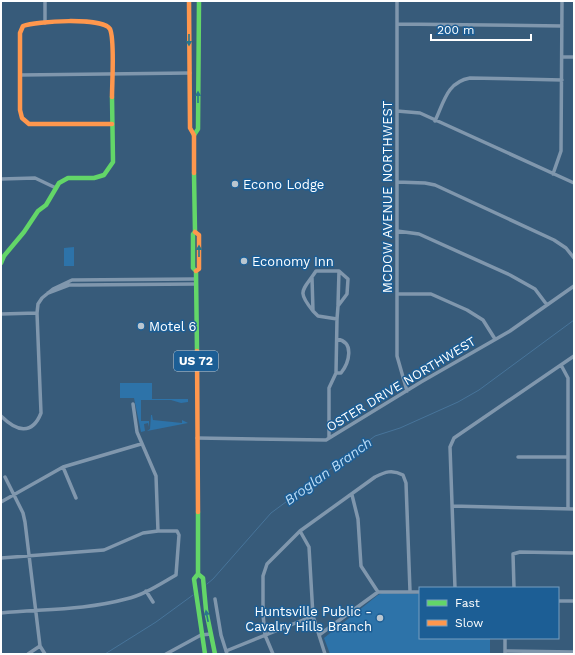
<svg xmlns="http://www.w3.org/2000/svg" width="575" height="655" viewBox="0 0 575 655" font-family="'Work Sans',sans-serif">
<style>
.green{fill:#2d73a9}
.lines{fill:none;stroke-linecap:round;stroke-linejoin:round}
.stream{stroke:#47749a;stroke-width:1}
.street{stroke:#8097ad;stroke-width:3.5}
.fast{stroke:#63d668;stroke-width:4.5}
.slow{stroke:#ff974d;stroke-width:4.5}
.oneway{fill:#2a768c}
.poi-dot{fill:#b9c6d0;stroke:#1c5e95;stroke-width:1.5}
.labels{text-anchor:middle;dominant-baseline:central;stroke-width:3;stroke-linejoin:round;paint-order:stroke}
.shield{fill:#1c5e95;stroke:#bbcfdf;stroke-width:1}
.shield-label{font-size:12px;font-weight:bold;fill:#fff}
.poi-label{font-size:13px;fill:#fff;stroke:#1c5e95;text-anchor:start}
.street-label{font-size:13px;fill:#fff;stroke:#1c5e95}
.water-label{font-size:14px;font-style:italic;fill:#bbdcf6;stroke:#1c5e95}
</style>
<rect width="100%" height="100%" fill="#375b7a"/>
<path class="green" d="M74,247V266H64V248Z
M120,383H152V399H188V402L181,403L171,400H141V421H149V427L148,423L144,424L145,431L141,432L134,398H120Z
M151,415H152L153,420L182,423V420L188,423L147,431L150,429Z
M382,593L420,594V638H490V654H330L324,638L378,595Z"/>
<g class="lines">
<path class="stream" d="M207,584L213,579L271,513L375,436L400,428L458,402L479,390L574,320
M105,654L156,622L193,595"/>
<path class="street" d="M397,1V356L407,391
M45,23V1
M397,24L562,26
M562,57H574
M20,75L190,73
M397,111L420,113L574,183
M435,121C444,102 447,82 470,78L562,80
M553,174L561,151L562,1
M1,179L35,178L56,188
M397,182L425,183L435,185L554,240L566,248L574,258
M397,231L419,234L510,275L535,289L547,305
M312,278L313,311L318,316L337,319
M48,293L69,285H79L196,284
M397,294H431L467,310L483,320L495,339
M338,305L339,271
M313,311C296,290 303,291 316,271H339L348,279L347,294L338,306L337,319L336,373L329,388V438
M1,314L37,313
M561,365L568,378V509
M336,373H341C349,363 355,342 337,339
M133,404L137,432L156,476L158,531
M1,416C16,431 32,436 41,413L37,313L38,304L42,298L53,289L72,280L196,279
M197,438L326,440L421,382L510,331L574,286
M518,457H568
M63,467L76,498
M5,477L23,513L25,522L40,646L45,654
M352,495L358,519L361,566L378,592
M1,502L63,467L141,444
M452,506L574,509
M300,531L309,547L313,616L325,654
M1,558L104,550L143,533L158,531H177L179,535L176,575C160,584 144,595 126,599C86,610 42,609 1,613
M455,588L450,447L454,438L574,356
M514,588L513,554L520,552L574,553
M146,591L153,602
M215,599L221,635L227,654
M558,601H574
M319,635L378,592H420
M226,651L313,616
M505,651L574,652
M28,654L40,646
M166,654L201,635L211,634
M273,654L265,635L263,614V576L267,564L300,531L375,477C385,472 392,469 403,475L406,483L410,591
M505,654V638"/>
<path class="fast" d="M194,135L198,129L199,1
M194,173L195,232L193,234V268L196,271L197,351
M1,263L4,256L24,232L38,211L46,205L59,183L68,178H94L104,175L113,162L112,97
M198,512V574L194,579L205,654
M198,574L203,578L206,610L215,654"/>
<path class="slow" d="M189,1L190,128L194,135V173
M112,124H29L22,118L20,110V33L23,26C36,21 103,17 110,29C115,40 112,82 112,97
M195,232L199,235V269L196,271
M197,351L198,512"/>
</g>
<defs><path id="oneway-solid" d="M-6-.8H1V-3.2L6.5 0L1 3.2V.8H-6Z"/></defs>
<g class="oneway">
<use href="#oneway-solid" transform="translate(189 40) rotate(90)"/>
<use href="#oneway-solid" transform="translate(198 97) rotate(-90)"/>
<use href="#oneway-solid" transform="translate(199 251) rotate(-90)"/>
<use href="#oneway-solid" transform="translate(207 616) rotate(-101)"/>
</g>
<g class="poi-dot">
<circle cx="235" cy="184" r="4"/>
<circle cx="244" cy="261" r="4"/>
<circle cx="141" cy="326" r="4"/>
<circle cx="380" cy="618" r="4"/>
</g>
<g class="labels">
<rect class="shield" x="174" y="351" width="44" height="20" rx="3"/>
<g class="shield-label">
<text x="196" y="361">US 72</text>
</g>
<g class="poi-label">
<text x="243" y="184">Econo Lodge</text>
<text x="252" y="261">Economy Inn</text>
<text x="149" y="326">Motel 6</text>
<text x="372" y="611" text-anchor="end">Huntsville Public -<tspan x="372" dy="15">Cavalry Hills Branch</tspan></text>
</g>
<g class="street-label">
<text transform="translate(387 197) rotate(-90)">MCDOW AVENUE NORTHWEST</text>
<text transform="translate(401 384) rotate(-31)">OSTER DRIVE NORTHWEST</text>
</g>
<g class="water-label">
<text transform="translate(328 471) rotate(-36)">Broglan Branch</text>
</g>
</g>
<rect width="575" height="655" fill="none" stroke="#ffffff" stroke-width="4"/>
<rect x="419" y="587" width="140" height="52" fill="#1c5e95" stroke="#779ebf"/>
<rect x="427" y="600" width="20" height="6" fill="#63d668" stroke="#779ebf"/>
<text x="455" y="607" font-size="12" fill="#ffffff">Fast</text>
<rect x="427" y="620" width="20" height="6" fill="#ff974d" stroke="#779ebf"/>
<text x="455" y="627" font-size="12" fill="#ffffff">Slow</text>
<path d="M431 34v6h100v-6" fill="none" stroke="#ffffff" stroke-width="2"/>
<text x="437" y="34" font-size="12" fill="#ffffff" stroke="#1c5e95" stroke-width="3" paint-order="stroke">200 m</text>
</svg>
